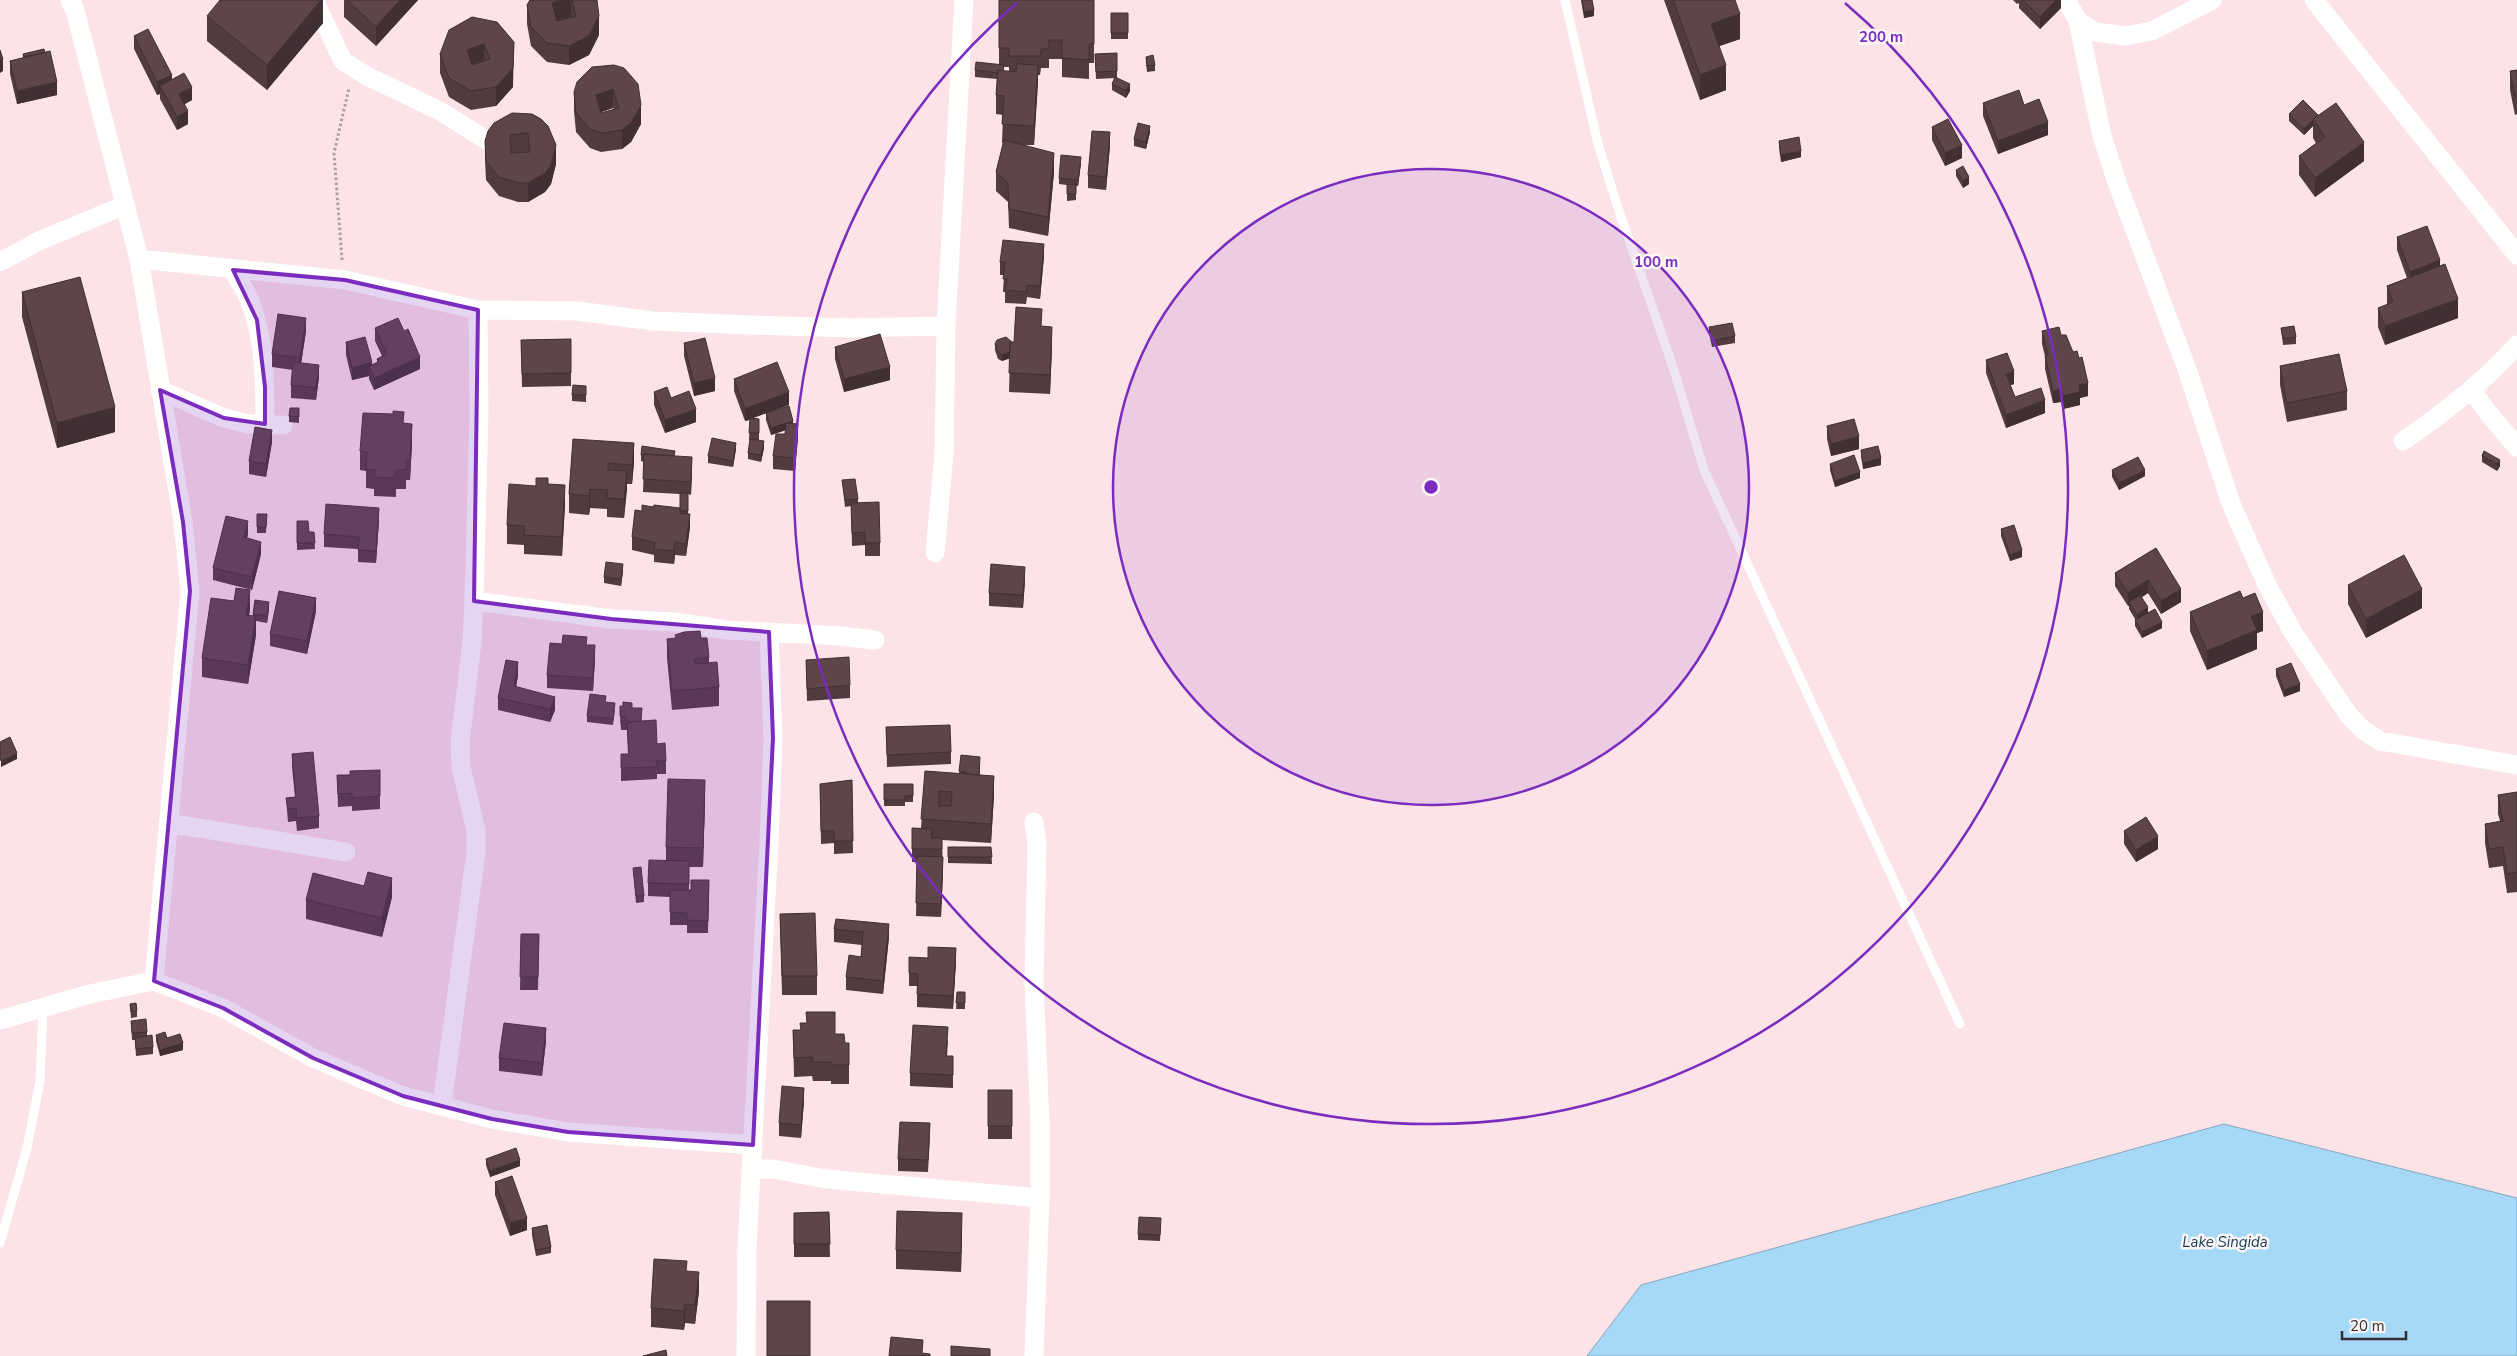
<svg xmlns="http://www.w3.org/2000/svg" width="2517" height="1356" viewBox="0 0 2517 1356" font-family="'Nunito Sans',sans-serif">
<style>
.water{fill:#a6d8f8;stroke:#85a5bc}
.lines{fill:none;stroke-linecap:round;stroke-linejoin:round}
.path{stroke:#b09da0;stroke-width:3;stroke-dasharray:2.5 2.5;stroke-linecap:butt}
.lane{stroke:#fff;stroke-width:9}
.street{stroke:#fff;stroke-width:19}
.wall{fill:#503b3f;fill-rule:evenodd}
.shaded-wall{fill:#413033}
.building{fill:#5d4549;stroke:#413033;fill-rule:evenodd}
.marked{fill:#7b2cbf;fill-opacity:0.2;stroke:#7b2cbf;stroke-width:4;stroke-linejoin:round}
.ring{fill:none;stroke:#7b2cbf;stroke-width:2.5}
.labels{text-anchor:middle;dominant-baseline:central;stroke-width:5;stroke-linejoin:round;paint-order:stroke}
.water-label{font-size:15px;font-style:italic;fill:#184056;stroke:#fcf6f6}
.centre{fill:#7b2cbf;stroke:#fcf6f6;stroke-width:2.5}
.ring-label{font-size:15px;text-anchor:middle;font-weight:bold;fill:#7b2cbf;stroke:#fcf6f6;stroke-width:5;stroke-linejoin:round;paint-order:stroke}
</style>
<rect width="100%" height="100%" fill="#fbe3e7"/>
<path class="water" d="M2224,1124L2517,1198V1356H1587L1641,1285Z"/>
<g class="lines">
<path class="path" d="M342,260L334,153L349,88"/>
<path class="lane" d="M1565,0L1598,144L1619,211L1673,367L1704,470L1960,1024
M0,1243L27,1148L40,1081L43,1008"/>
<path class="street" d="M70,0L75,10L139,259L183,522L190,591L154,981
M314,0L343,61L367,76L440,111L488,141
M2066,0L2078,21L2096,32L2125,36L2152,31L2212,0
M2314,0L2517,255
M2078,21L2101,132L2115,177L2188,372L2231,504L2268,587L2294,634L2350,717L2363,730L2380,741L2517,765
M139,259L345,280L478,310L577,311L653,321L750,325L848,328L946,326
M0,262L41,240L125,205
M233,270C239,281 247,292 251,304C265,342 265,385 265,424
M2471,389L2489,414L2517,447
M160,390L224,418L248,424L283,425
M2403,441C2444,413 2484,382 2517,345
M935,553L944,454L946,326L964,0
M474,601L611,619L674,622L727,630L840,636L875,640
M1034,822L1037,843L1034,983L1040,1122V1198L1034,1356
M169,823L346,852
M0,1020L90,994L154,981L223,1008L313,1058L403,1096L492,1119L568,1132L753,1145
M442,1105L476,852V831L461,767L460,742L472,642L474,601L479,413L478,310
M752,1169H773L826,1179L1040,1198
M746,1356L747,1247L769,842L773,738L769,632"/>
</g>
<path class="wall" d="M323,0V23L267,90L207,41V16Z
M344,0H418L376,46L344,17Z
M530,0H597L599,35L589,55L569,65L547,62L531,46L527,24V5Z
M999,0H1094V63H1089V79L1062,77V59H1049V68H1041L1040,75H1038L1034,145H1022L1054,172L1048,236L1009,228L1008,202L996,191V172L1003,143H1002L1003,115L996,114V95L997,79L975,77V70L999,65ZM1004,67H1009V71H1004Z
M1581,0H1592L1594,16L1584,18Z
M1664,0H1735L1740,39L1719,46L1726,90L1700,100Z
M2013,0H2061V8L2040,29L2019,8V3L2017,4Z
M1111,13H1128V39H1111Z
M472,17L513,87L496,106L471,110L449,97L440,73V54Z
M134,36L172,80L192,100L185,104L188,124L177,130L160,99V94L157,95L134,49Z
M1117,53V78L1130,91L1126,98L1112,90V84L1115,78L1096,79L1095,54Z
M23,54L57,95L17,104L10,74V61L23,58Z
M1146,57L1155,65V71L1147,72L1146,63Z
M614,65L641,124L631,142L622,149L601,152L590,148L576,132L574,111V92ZM613,108L614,109L601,113V112Z
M2517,70V114L2515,115L2510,90V71Z
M1983,103L2024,105L2048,135L1998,154L1983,116Z
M512,113L556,164L551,184L545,192L528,202H518L499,196L486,180L485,160V141Z
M2289,114L2318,116L2364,161L2315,197L2299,175V156L2316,143L2313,138V126L2304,135L2289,121Z
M1932,127L1962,158L1945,166L1932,140Z
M1150,132L1146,149L1134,146V139Z
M1779,141L1801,157L1781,162L1779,148Z
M1110,145L1106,190L1088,188V175Z
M1081,163L1078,186H1076V200L1067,201V185L1059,184V178Z
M1956,170L1969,184L1963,188L1956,176Z
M2397,237L2440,266L2458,318L2385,345L2378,327V308L2387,305V286L2407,278L2397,250Z
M1044,256L1040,299L1027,297L1026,304L1005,303V292H1003L1004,275H1000V262Z
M22,292L115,432L57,448L22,317Z
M1042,326L1052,346L1050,394L1009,392L1010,358L1002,361L998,359L995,350V344L1014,342Z
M1709,327L1735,336V343L1712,347L1709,333Z
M375,328L420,369L374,390L369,379V376L352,380L346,355V342L372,365L377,363V359L382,356L375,341Z
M2281,328L2296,337V344L2283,345Z
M306,331L301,363L319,377L316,400L291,398V385L293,370L272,367V354Z
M2042,331L2061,335L2088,396L2080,398V405L2063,409L2061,402L2053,403L2045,369V356L2042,344Z
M571,339V386L522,387L521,340Z
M684,343L715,391L694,396L684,356Z
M835,347L890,380L844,392L835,359Z
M1986,360L2014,384L2010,385L2015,397L2045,413L2006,428L1986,373Z
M2280,366L2347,391V410L2287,422L2280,385Z
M734,379L789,405L769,412L793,424L798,437L795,471L773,469V456L785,434V430L771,435L766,420V413L753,418L759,419V440H756L764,448L761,462L748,459V453L750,440H749L750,420L745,421L734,391Z
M586,392V402L572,401V395Z
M654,392L696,422L665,433L654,405Z
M299,408V423L289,422V416Z
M404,423L412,443L410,480H406V489H396V497L374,496V489L366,488V471L360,470V451Z
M1827,426L1859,449L1831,456L1827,439Z
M573,439L634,462L632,484H627L624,518L607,517V509L590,508L589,515L569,513V494Z
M272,442L266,477L249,474V461Z
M736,449L733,467L708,463V456Z
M1861,450L1881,465L1863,469L1861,456Z
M2484,451L2500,466L2497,471L2482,462V456Z
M641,455L675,456L692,470L691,495L688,494V514L690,527L686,556L675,555L674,564L654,562V555L632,550V537L680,513V494L643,492L644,462L641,461Z
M1830,464L1860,478L1835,487L1830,470Z
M2112,470L2145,476L2119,490L2112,477Z
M842,480L858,499V503L880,543V556H865V545L852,546L851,506L845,507Z
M548,484L565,504L562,556L524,554V545L507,544V525L536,486Z
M257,514H267L266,533H257Z
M379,520L376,563L358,562V549L324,547V534Z
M297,521L309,532H314L315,549L297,550Z
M2001,529L2022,557L2010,561L2001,536Z
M248,534L247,538L261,554L252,590L213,580V568Z
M2156,548L2181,602L2161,614L2148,593L2142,597L2148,612L2162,628L2142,638L2135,626V619L2129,609V606H2128L2115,586V573Z
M623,571L621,586L604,583V577Z
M1025,580L1023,608L989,606V593Z
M2348,585L2422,608L2366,638L2348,604Z
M2243,598L2263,631L2257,633V649L2207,670L2190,631V612Z
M255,600L269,609L267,623L256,621V635L248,684L202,677V658L250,609L249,615L253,616Z
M316,611L307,654L270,646V634Z
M701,638L709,657V663L719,687V706L672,710L667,658V639Z
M562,644L587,645L595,658L593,691L547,688V675Z
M806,660L850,685V698L807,701Z
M2276,669L2300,691L2284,697L2276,676Z
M518,675L516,687L555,710L550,722L498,710V698Z
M632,708L657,744L666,761V774H657V779L621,781V754H628L627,730H621L620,716Z
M615,710L613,725L587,722V716Z
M886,727L951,752V764L887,767Z
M292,754L319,816V828L297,831L296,821L288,822L286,798L295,797L292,767Z
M961,755L980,763V775L994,795L991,843L942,840L943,870L941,917L916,916L917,862H912V828H921L925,771L959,774Z
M337,775L380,796V809L352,811V806L338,807Z
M852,780L853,853L834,854V843L821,844L820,784Z
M884,784H913V802H905V806H884Z
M2517,792V892L2507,893L2503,866L2489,868L2485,843V824L2500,821L2498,814V795Z
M705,799L703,867H689V890H691L709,880L708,933H687V925H670V897L648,896V883L666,860V847Z
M2124,831L2158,849L2136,862L2124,844Z
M948,847H991L992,864L948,863Z
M633,868L644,896V902L636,903Z
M392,897L382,937L306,919V900Z
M780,914L817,976V995H782Z
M836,919L889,937L883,994L846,990V977L861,957L862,945L834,942V929Z
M521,934H539L538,990H520Z
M956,961L953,1009L917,1007V986H909V973Z
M957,992H965V1009H956Z
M130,1004L137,1010V1017L131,1018Z
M131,1021L147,1032V1036L153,1047V1054L136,1056L135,1040H132Z
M793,1030L835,1034L845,1043H849V1084H831V1081H813L812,1076L794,1077Z
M156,1035L167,1038L183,1050L160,1056L156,1041Z
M948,1040L947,1056L953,1069V1088L910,1086V1073Z
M546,1041L542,1076L499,1071V1058Z
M988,1090H1012V1139H988Z
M804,1101L801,1138L779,1136V1123Z
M930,1136L928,1172L898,1171V1159Z
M486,1159L520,1166L490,1177L486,1165Z
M495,1182L527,1230L510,1236L495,1195Z
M829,1212L830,1257H794V1213Z
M1161,1224L1160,1241L1138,1240V1234Z
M532,1228L551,1247V1253L536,1256L532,1235Z
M962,1232L961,1272L896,1269V1250Z
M687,1271L699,1291L695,1324L685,1323L684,1330L651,1327V1308Z"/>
<path class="shaded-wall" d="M321,0H323V23L267,90V65Z
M400,0H418L376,46V27Z
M564,0H571V17L552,22V3Z
M2056,0H2061V8L2040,29V17Z
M1594,10V16L1584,18V12Z
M1740,14V39L1711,49V24Z
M599,16V35L589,55L569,65V46Z
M514,42L513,87L496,106V87Z
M484,44V63L467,69V50Z
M3,59V71L0,73V60Z
M1038,65V84L1034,145V126Z
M1726,65V90L1700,100V75Z
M172,75V88L160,86V94L157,95V82Z
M57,82V95L17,104V91Z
M1130,84V91L1126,98V91Z
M192,87V100L179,107V94Z
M613,89V108L596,114V95Z
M641,105V124L631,142L622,149V130Z
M188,111V124L177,130V117Z
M2318,115V121L2313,119V126L2304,135V129Z
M2048,122V135L1998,154V141Z
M1150,126V132L1146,149V142Z
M1110,132V145L1106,190V177Z
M2364,142V161L2315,197V178Z
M556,145V164L551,184L545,192L528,202V183Z
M1962,145V158L1945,166V153Z
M1801,151V157L1781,162V155Z
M1054,153V172L1048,236V217Z
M1081,157V163L1078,186V180Z
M1969,177V184L1963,188V181Z
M1044,244V256L1040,299V286Z
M2440,260V273L2410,284V272Z
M2458,299V318L2385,345V326Z
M306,318V331L300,371V358Z
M1052,327V346L1050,394V375Z
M1011,351V358L1002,361V355Z
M420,357V369L374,390V378Z
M372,362V373L369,366V376L352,380V368Z
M319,365V377L316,400V388Z
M890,367V380L844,392V379Z
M2014,371V384L2006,387V374Z
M715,378V391L694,396V383Z
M2088,383V396L2080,398V405L2063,409V396L2079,385Z
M2061,389V402L2053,403V391Z
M789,392V405L745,421V409Z
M2045,400V413L2006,428V415Z
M115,407V432L57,448V423Z
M696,409V422L665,433V420Z
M793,421V428L771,435V428Z
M412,424V443L410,480V461Z
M798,424V437L795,471V458Z
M272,430V442L266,477V464Z
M1859,436V449L1831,456V444Z
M764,441V448L761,462V455Z
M634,443V462L632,484V465Z
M736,443V449L733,467V461Z
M692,457V470L691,495V482Z
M1881,458V465L1863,469V463Z
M2500,460V466L2497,471V464Z
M2145,470V476L2119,490V483Z
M627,471V490L624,518V499Z
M1860,472V478L1835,487V481Z
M565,485V504L562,556V537Z
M590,489V508L589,515V496Z
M379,508V520L376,563V551Z
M690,514V527L686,556V544Z
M248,521V534L244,550V537Z
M261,542V554L252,590V577Z
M675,542V555L674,564V551Z
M2022,550V557L2010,561V555Z
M623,564V571L621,586V579Z
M1025,567V580L1023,608V595Z
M2148,580V593L2130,605L2129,602V606H2128V593Z
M2181,589V602L2161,614V601Z
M2422,589V608L2366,638V619Z
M250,590V609L246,634V615Z
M316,598V611L307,654V641Z
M269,602V609L267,623V616Z
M2148,607V613L2137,621V615Z
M2263,612V631L2257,633V649L2207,670V651L2251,616Z
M256,616V635L248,684V665Z
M2162,622V628L2142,638V632Z
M595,645V658L593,691V678Z
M518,662V675L514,699V686Z
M2300,684V691L2284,697V690Z
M555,697V710L550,722V709Z
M17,753V759L1,767V761Z
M994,776V795L991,843V824Z
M705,780V799L703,867V848Z
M2158,836V849L2136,862V850Z
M943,857V870L941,917V904Z
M392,878V897L382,937V918Z
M889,924V937L883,994V981Z
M956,948V961L953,1009V996Z
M546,1028V1041L542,1076V1063Z
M183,1043V1050L160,1056V1050Z
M804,1088V1101L801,1138V1125Z
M520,1160V1166L490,1177V1171Z
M962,1213V1232L961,1272V1253Z
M527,1218V1230L510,1236V1223Z
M699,1272V1291L695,1324V1305Z
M685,1304V1323L684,1330V1311Z"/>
<path class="building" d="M220,0H321L267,65L207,16Z
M347,0H400L376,27Z
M530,0H564L552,3L557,21L576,16L572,0H597L599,16L589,36L569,46L547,43L531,27L527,5Z
M999,0H1094V44H1089V60L1062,58V40H1049V49H1041L1040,56H1009V48H999Z
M1582,0H1592L1594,10L1584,12Z
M1673,0H1735L1740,14L1711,24L1726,65L1700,75Z
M2023,0H2056L2040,17Z
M1111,13H1128V33H1111Z
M472,17L497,22L514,42L513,68L496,87L471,91L449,78L440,54L449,30ZM484,44L490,59L472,65L467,50Z
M148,29L172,75L157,82L134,36Z
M44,49L45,53L24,57L23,54Z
M0,50L3,59L0,60Z
M50,51L57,82L17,91L10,61Z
M1117,53V71L1096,72L1095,54Z
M1153,55L1155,65L1147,66L1146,57Z
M976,62L1004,65L1003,71L998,70V73L975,70Z
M1017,64L1038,65L1034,126L1002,124L1004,96L996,95L998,70L1016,72Z
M614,65L624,68L638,84L641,105L631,123L622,130L601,133L590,129L576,113L574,92L577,82L592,67ZM613,89L619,108L601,113L596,95Z
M2517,70V95L2515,96L2510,71Z
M184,73L192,87L179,94L188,111L177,117L160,86Z
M1115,77L1130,84L1126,91L1112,84Z
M2019,90L2024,105L2039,99L2048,122L1998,141L1983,103Z
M2303,100L2318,115L2304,129L2289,114Z
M2336,103L2364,142L2315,178L2299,156L2325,137L2313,119Z
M512,113L532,114L541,119L548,126L556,145L551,165L545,173L528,183H518L499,177L486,161L485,141L488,131L494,123ZM528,133L530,152L511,153L510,135Z
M1948,119L1962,145L1945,153L1932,127Z
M1138,123L1150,126L1146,142L1134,139Z
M1092,131L1110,132L1106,177L1088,175Z
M1799,137L1801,151L1781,155L1779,141Z
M1004,140L1054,153L1048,217L1009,209L1008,183L996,172Z
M1061,155L1081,157L1078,180L1059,178Z
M1963,166L1969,177L1963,181L1956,170Z
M1076,184V194H1067V185Z
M2427,226L2440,260L2410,272L2397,237Z
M1003,240L1044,244L1040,286L1027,285L1026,292L1005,290L1007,279H1003L1005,262H1000Z
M2445,264L2458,299L2385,326L2378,308L2393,302L2387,286Z
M80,277L115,407L57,423L22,292Z
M1016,307L1042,309L1041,326L1052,327L1050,375L1009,373L1010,342H1014Z
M278,314L306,318L300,358L272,354Z
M398,318L404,331L408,329L420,357L374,378L369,366L378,362L377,359L387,354L375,328Z
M1732,323L1735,336L1712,341L1709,327Z
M2294,326L2296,337L2283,339L2281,328Z
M2059,327L2061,335H2066L2073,352L2077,351L2079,358L2082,357L2088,383L2079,385L2080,392L2063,396L2061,389L2053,391L2045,356L2048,355L2042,331Z
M880,334L890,367L844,379L835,347Z
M365,337L372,362L352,368L346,342Z
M1006,337L1012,342H1010V352L1002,355L998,352L995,344L997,340Z
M705,338L715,378L694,383L684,343Z
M571,339V373L522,374L521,340Z
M2007,353L2014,371L2006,374L2015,397L2041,388L2045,400L2006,415L1986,360Z
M2339,354L2347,391L2287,403L2280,366Z
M293,362L319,365L316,388L291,385Z
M777,362L789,392L745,409L734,379Z
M573,385L586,386V395H572Z
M667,387L671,398L689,391L696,409L665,420L654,392Z
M789,406L793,421L771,428L766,413Z
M290,408H299V417L289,416Z
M393,411L404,412L403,423L412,424L410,461L406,460V470H396V478L374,477L375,470L366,469L367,452L360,451L363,413L393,414Z
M750,418L759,419V433H749Z
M1854,419L1859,436L1831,444L1827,426Z
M786,423L798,424L795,458L773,456L776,434H785Z
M255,427L272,430L266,464L249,461Z
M712,438L736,443L733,461L708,456Z
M573,439L634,443L632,465L608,463V470L627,471L624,499L607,498L608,490L590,489L589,496L569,494Z
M750,439L764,441L761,455L748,453Z
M642,446L675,451L674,456L644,454V455H641Z
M1878,446L1881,458L1863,463L1861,450Z
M2484,451L2500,460L2497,464L2482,456Z
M644,454L692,457L691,482L643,479Z
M1854,455L1860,472L1835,481L1830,464Z
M2138,457L2145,470L2119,483L2112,470Z
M536,478H548V484L565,485L562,537L524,535V526L507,525L509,484L536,486Z
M855,479L858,499L845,500L842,480Z
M680,493H688V511H680Z
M879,502L880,543H865V532L852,533L851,503Z
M326,504L379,508L376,551L358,550L359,537L324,534Z
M642,505L653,507L654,505L680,508L679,513L690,514L686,544L675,542L674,551L654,549L655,543L632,537L635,510L642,511Z
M257,514H267L266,527H257Z
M226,516L248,521L244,537L261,542L252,577L213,568Z
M297,521H308L309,532H314L315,543H297Z
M2014,525L2022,550L2010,555L2001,529Z
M2156,548L2181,589L2161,601L2148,580L2128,593L2115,573Z
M2404,555L2422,589L2366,619L2348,585Z
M606,562L623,564L621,579L604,577Z
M991,564L1025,567L1023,595L989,593Z
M236,588L250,590L246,615L256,616L248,665L202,658L211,598L234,601Z
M279,591L316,598L307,641L270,634Z
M2240,591L2243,598L2255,593L2263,612L2251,616L2257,630L2207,651L2190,612Z
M2140,595L2148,607L2137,615L2129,602Z
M255,600L269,602L267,616L253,614Z
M2155,609L2162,622L2142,632L2135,620Z
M700,631L701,638H707L709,657L694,659L695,664L717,662L719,687L672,691L667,639L676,638L675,635L684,632Z
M563,635L587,637L586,645H595L593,678L547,675L550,643L562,644Z
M849,657L850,685L807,689L806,660Z
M506,660L518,662L514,686L555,697L550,709L498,698Z
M2291,663L2300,684L2284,690L2276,669Z
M590,694L606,696L605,702L615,703L613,719L587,716Z
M623,702L632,703V708H642L641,721L627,722V724L621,723V721H626V717L620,716V706H623Z
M656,720L657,744L665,743L666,761H656L657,767L621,768V754H629L627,722Z
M950,725L951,752L887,755L886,727Z
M10,737L17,753L1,761L0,758V742Z
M313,752L319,816L297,818L296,808L288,809L286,798L296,797L292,754Z
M961,755L980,757L979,775L966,774V772L959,771Z
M380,770V796L352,798V793L338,794L337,775H350V771Z
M925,771L994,776L991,824L921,819ZM939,791L952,792L951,806H939Z
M668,779L705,780L703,848L666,847Z
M852,780L853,841H834V831H821L820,784Z
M884,784H913V796H905V800H884Z
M2517,792V872L2507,874L2503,847L2489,849L2485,824L2503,821L2498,795Z
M2146,817L2158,836L2136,850L2124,831Z
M912,828L932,829L931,838H942V849H912Z
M948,847H991L992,857H948Z
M917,856L943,857L941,904L916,903Z
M649,860L689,861V884L648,883Z
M641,867L644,896H636L633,868Z
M368,872L392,878L382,918L306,900L313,873L364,886Z
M691,880H709L708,921L687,920V913L670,912V890H691Z
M815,913L817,976H782L780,914Z
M836,919L889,924L883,981L846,977L849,955L861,957L863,932L834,929Z
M521,934H539L538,977H520Z
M928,947L956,948L953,996L917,994L918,974L909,973V957L928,958Z
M957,992H965V1003H956Z
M136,1003L137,1010L131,1012L130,1004Z
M806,1012H835V1034H844L845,1043H849V1065H831V1062H813L812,1057L794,1058L793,1030H801L800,1023H807Z
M146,1019L147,1032L132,1033L131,1021Z
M504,1023L546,1028L542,1063L499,1058Z
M913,1025L948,1027L946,1056H953V1075L910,1073Z
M165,1032L167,1038L180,1034L183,1043L160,1050L156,1035Z
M152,1035L153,1047L136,1049L135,1038Z
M782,1086L804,1088L801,1125L779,1123Z
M988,1090H1012V1126H988Z
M900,1122L930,1123L928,1160L898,1159Z
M516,1148L520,1160L490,1171L486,1159Z
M512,1176L527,1218L510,1223L495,1182Z
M897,1211L962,1213L961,1253L896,1250Z
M829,1212L830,1244H794V1213Z
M1139,1217L1161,1218L1160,1235L1138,1234Z
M547,1225L551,1247L536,1250L532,1228Z
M654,1259L687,1261L686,1271L699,1272L695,1305L685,1304L684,1311L651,1308Z
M767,1301H810V1356H767Z
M891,1337L923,1340L922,1353L930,1354V1356H889Z
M951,1346L990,1349V1356H951Z
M666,1350L667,1356H643Z"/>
<path class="marked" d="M233,270L345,280L478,310L474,601L611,619L769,632L773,738L753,1145L568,1132L492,1119L403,1096L313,1058L223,1008L154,981L190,591L183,522L160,390L224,418L265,424V387L257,320Z"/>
<circle cx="1431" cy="487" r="318" fill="#7b2cbf" fill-opacity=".12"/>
<g class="ring">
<circle cx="1431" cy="487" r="318"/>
<path d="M1845 3A637 637 0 1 1 1017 3"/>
</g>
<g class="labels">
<g class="water-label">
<text x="2225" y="1242">Lake Singida</text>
</g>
</g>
<circle cx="1431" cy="487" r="8" class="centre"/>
<g class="ring-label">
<text x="1881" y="42">200 m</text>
<text x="1656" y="267">100 m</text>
</g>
<path d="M2342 1331v8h64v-8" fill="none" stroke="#382d2f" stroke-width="2.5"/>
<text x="2350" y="1331" font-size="15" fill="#382d2f" stroke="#fcf6f6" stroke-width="4" paint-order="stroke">20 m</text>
</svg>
